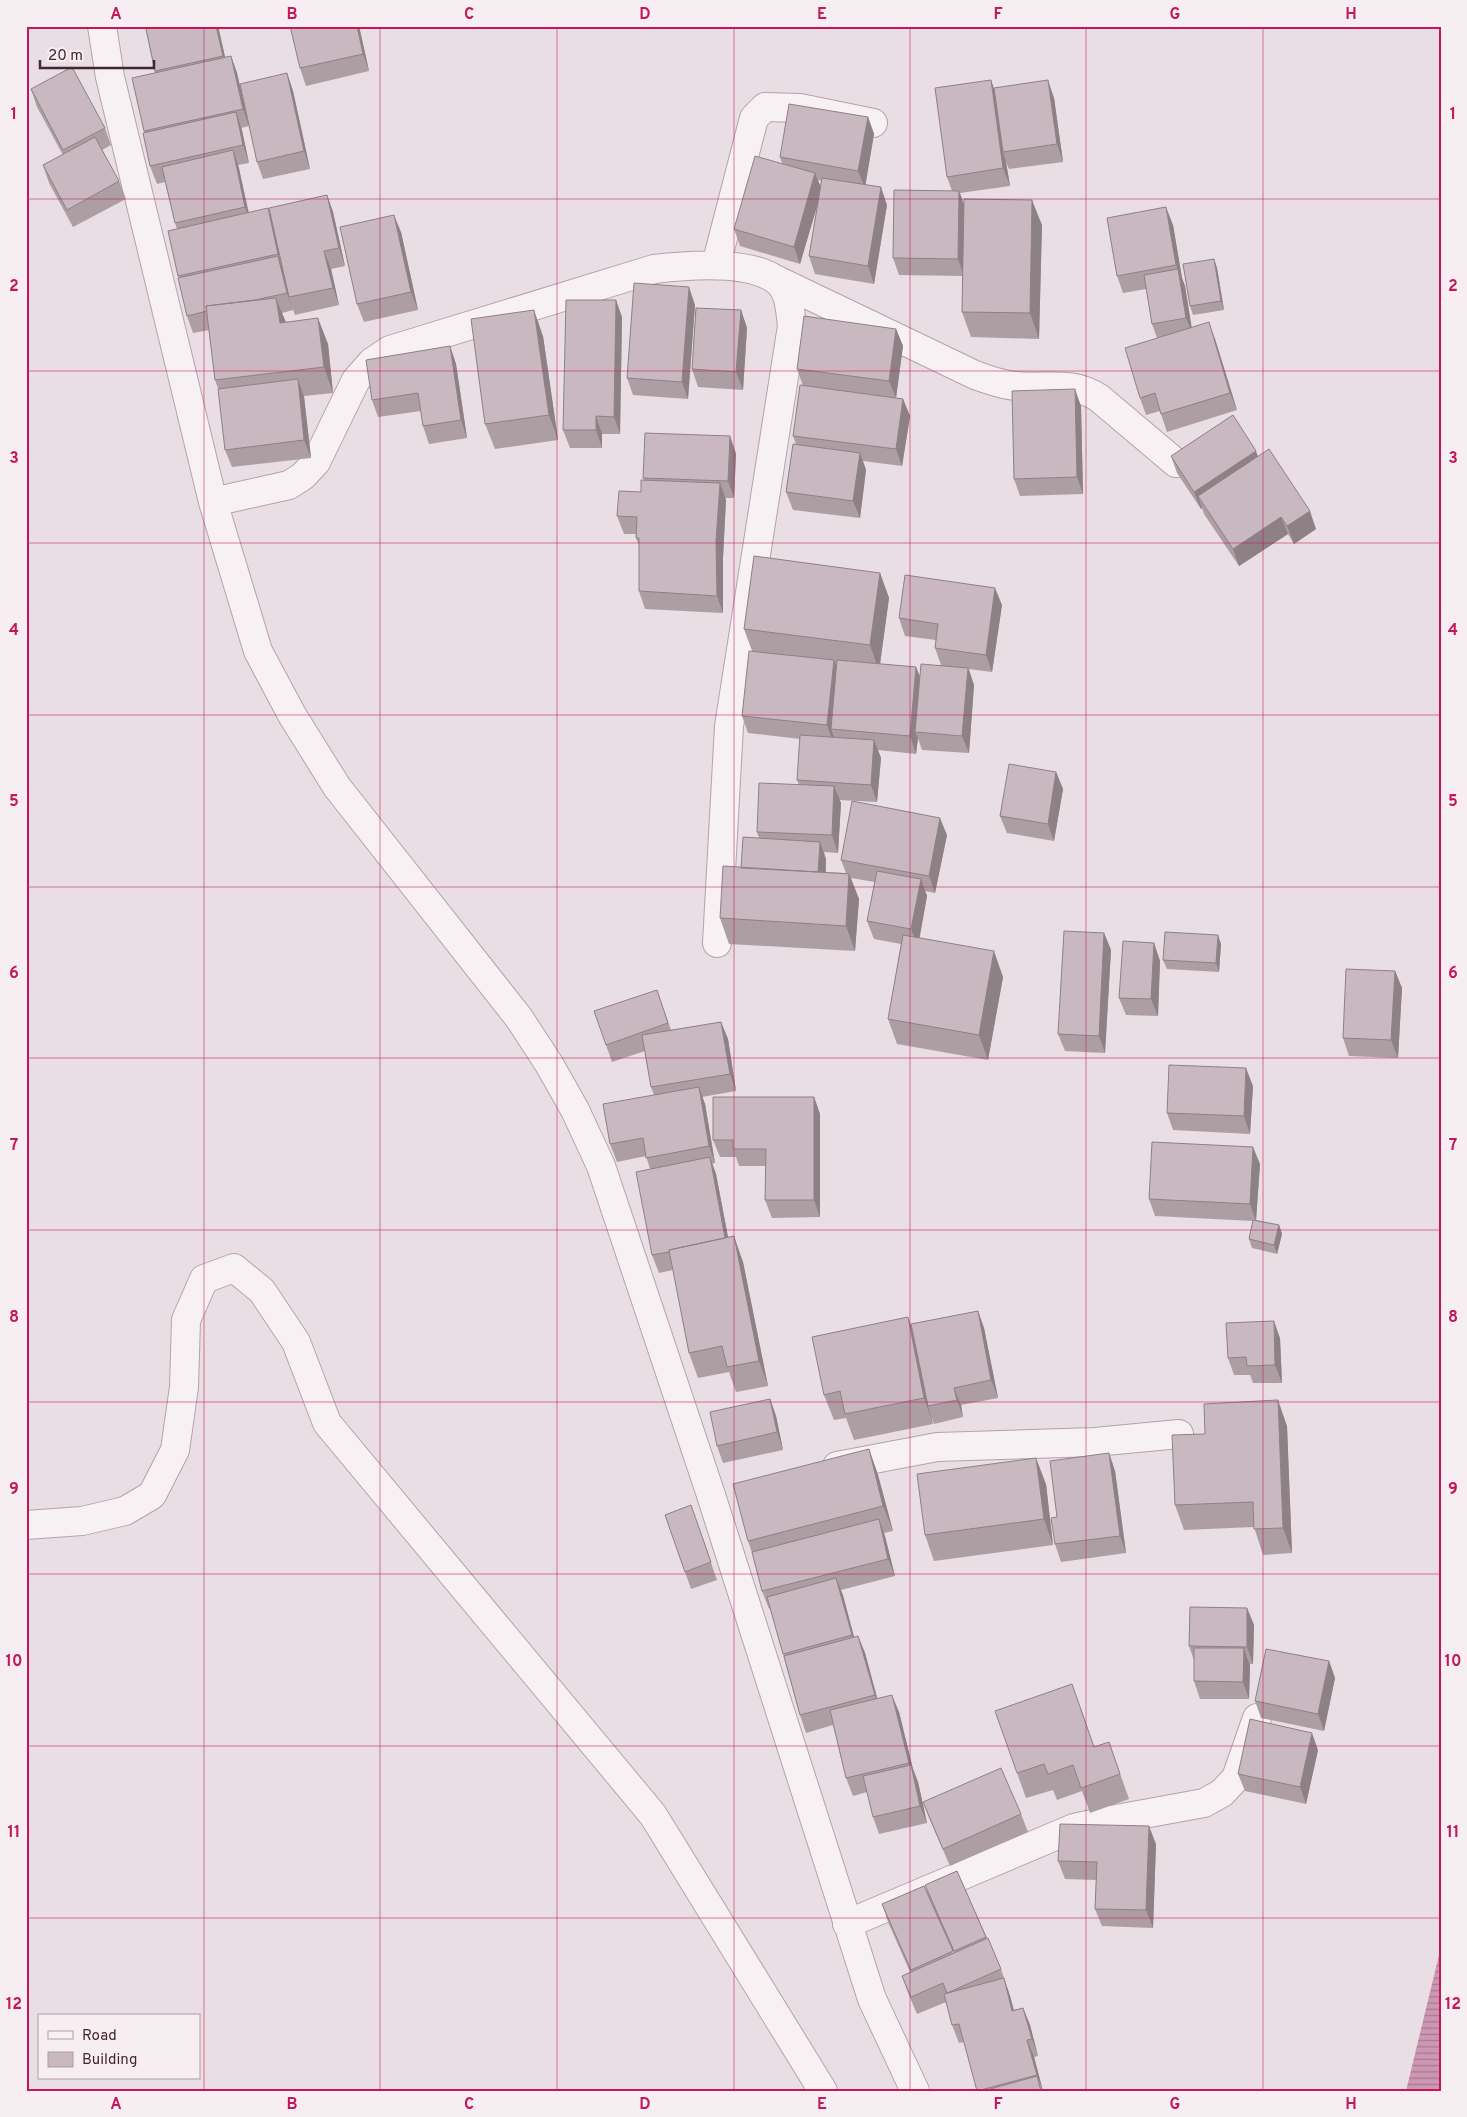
<svg xmlns="http://www.w3.org/2000/svg" width="1467" height="2117" viewBox="0 0 1467 2117" font-family="Overpass,sans-serif">
<style>
.water{fill:url(#water-rules)}
.lines{fill:none;stroke-linecap:round;stroke-linejoin:round}
.minor-casing{stroke:#b4a3aa;stroke-width:30}
.minor{stroke:#f7f1f3;stroke-width:28}
.wall{fill:#ad9ea4;fill-rule:evenodd}
.shaded-wall{fill:#8d8186}
.building{fill:#c9b8bf;stroke:#8d8186}
.grid{fill:none;stroke:#c2185b;stroke-width:1;stroke-opacity:0.55}
.neatline{fill:none;stroke:#c2185b;stroke-width:2}
.grid-label{font-size:16px;text-anchor:middle;font-weight:bold;fill:#c2185b}
</style>
<defs>
<pattern id="water-rules" width="6" height="5" patternUnits="userSpaceOnUse" patternTransform="scale(1.25)"><rect width="6" height="5" fill="#cd96b1"/><path d="M0 2.5h6" fill="none" stroke="#a87a90"/></pattern>
</defs>
<rect width="100%" height="100%" fill="#e9dee3"/>
<path class="water" d="M1441,1947V2091H1406Z"/>
<g class="lines">
<g class="minor-casing">
<path id="minor" d="M102,26L110,77L213,502L258,651L292,715L337,787L519,1018L549,1064L575,1110L601,1166L710,1492L872,1999L915,2091
M716,265L754,118L765,107L800,108L873,123
M777,280L975,375C989,380 1002,385 1016,386C1047,389 1071,380 1099,398L1176,463
M213,502L289,485L303,476L316,462L356,380L372,362L390,350L654,269C687,265 748,260 776,280C790,290 790,311 792,326L729,726L717,943
M837,1466L937,1447L1095,1442L1179,1434
M26,1525L82,1521L125,1511L152,1495L175,1450L184,1387L186,1320L204,1279L234,1268L262,1291L296,1342L327,1423L653,1815L823,2091
M847,1924L1074,1828L1111,1820L1204,1803L1222,1793L1236,1778L1257,1718"/>
</g>
<use href="#minor" class="minor"/>
</g>
<path class="wall" d="M145,26H219L220,29H219L225,57L231,56L237,73L249,126L241,128L249,163L238,165L249,213L272,219L327,195L333,212L345,266L331,269L339,305L295,315L291,304L293,310L282,313L286,322L328,344L333,393L304,396L311,458L232,467L225,450L219,391L215,380L209,330L193,333L187,316L168,231L177,229L175,223L165,182L157,184L150,166L144,131L155,73Z
M236,26H248L237,29Z
M359,26L369,71L306,86L300,68Z
M287,73L293,91L310,169L263,179L257,162Z
M994,88L1054,98L1063,162L1009,169L1006,162L1010,186L960,193L964,204L1042,225L1039,339L971,337L962,312V276L899,275L893,258L952,191L947,177Z
M31,89L105,128L111,145L102,150L119,181L126,199L73,227L49,183L43,165L63,155L37,107Z
M868,117L874,134L865,185L887,205L874,284L815,274L809,256L818,201L800,264L740,246L734,229L782,163L780,157ZM818,180L822,181L821,188Z
M1173,225L1182,278L1185,286L1191,327L1215,339L1237,410L1167,432L1160,411L1146,415L1140,398L1157,338L1152,324L1146,289L1123,293L1117,276Z
M401,232L418,310L364,322L357,304Z
M1214,259L1217,268L1224,310L1193,315L1190,306Z
M695,305L688,399L633,395L627,378Z
M741,310L747,328L743,390L698,387L692,369Z
M622,317L620,434H602V448H570L563,430Z
M896,329L903,346L896,398L903,399L910,416L902,466L863,461L866,470L860,518L793,510L786,492L796,444L793,436L803,386L797,369Z
M543,336L558,440L495,449L485,424Z
M450,346L456,364L467,438L429,444L423,426L421,411L378,417L372,400Z
M1081,406L1083,494L1020,496L1014,479Z
M730,436L736,454L734,498H725L726,500L723,558V613L645,609L639,591V545L636,538V534H624L617,516L641,492L644,480L643,478Z
M1171,456H1258L1316,529L1294,544L1288,534L1239,566L1204,514L1202,508L1201,509L1177,473Z
M880,573L889,598L880,664L916,667L920,677L941,665L935,648L936,640L905,636L899,618L1002,605L992,672L969,669L974,685L969,753L922,750L918,738L916,754L878,750L881,758L877,802L839,800L841,803L838,853L824,852L826,859V872L846,873L841,860L947,835L935,893L925,891L927,896L919,938L1003,977L988,1060L897,1044L888,1019L901,944L874,939L867,921L875,882L851,878L859,899L855,951L729,944L720,918L741,868L759,838L757,832L799,785L797,780L800,739L748,733L742,716L752,651L744,629Z
M1056,772L1063,789L1054,841L1007,833L1000,816Z
M1104,933L1111,950L1105,1053L1065,1051L1058,1034Z
M1154,943L1160,961L1158,1016L1126,1015L1119,998Z
M1221,944L1219,972L1167,969L1163,960Z
M1395,971L1402,988L1398,1058L1349,1056L1343,1038Z
M657,990L671,1030L721,1022L728,1039L736,1091L702,1097L705,1104L715,1163L712,1164L716,1174L728,1237L743,1262L768,1386L736,1392L729,1372L698,1378L689,1353L673,1270L659,1273L652,1255L650,1169L646,1156L617,1162L610,1144L654,1095L651,1087L645,1051L612,1062L606,1045Z
M1253,1086L1250,1134L1173,1130L1167,1113Z
M814,1097L820,1114V1217L772,1218L765,1200L766,1166H739L736,1157H720L713,1140Z
M1260,1164L1256,1220L1279,1225L1282,1234L1277,1254L1252,1248L1249,1239L1253,1221L1155,1216L1149,1199Z
M978,1311L984,1328L998,1398L961,1405L963,1417L934,1424L932,1418L933,1424L854,1440L846,1418L834,1420L824,1395L912,1330Z
M1280,1338L1282,1383H1253L1250,1375H1234L1228,1358Z
M770,1399L776,1416L783,1450L723,1463L717,1446Z
M1287,1426L1292,1553L1263,1555L1254,1527L1184,1530L1175,1505L1205,1434Z
M869,1449L878,1475L893,1531L884,1533L895,1576L841,1590L854,1637L858,1636L865,1653L877,1698L899,1712L913,1769L918,1782L927,1823L879,1834L873,1817L867,1792L853,1796L846,1778L833,1725L806,1733L800,1715L770,1608L769,1609L762,1591L752,1553L748,1541Z
M1109,1453L1115,1471L1126,1553L1061,1562L1055,1544Z
M1046,1484L1053,1545L934,1561L925,1535Z
M691,1505L717,1580L691,1589L665,1515Z
M1247,1608L1254,1625L1253,1664H1250V1666L1249,1699H1200L1194,1681V1660L1189,1646Z
M1329,1661L1335,1678L1324,1731L1261,1718L1255,1701Z
M1081,1709L1094,1747L1109,1742L1129,1799L1090,1813L1082,1791L1057,1800L1053,1790L1026,1798L1017,1773Z
M1318,1750L1306,1804L1245,1791L1238,1774Z
M923,1802L1021,1814L1028,1832L950,1866L930,1820Z
M1156,1844L1153,1928L1102,1926L1095,1909L1096,1880L1065,1879L1058,1861Z
M957,1871L1001,1969L1010,1996L1014,2010L1023,2008L1030,2025L1038,2056L1034,2057L1043,2091H977L964,2042L959,2043L952,2025L946,2002L917,2014L908,1993L902,1976L910,1972L888,1922L882,1904L924,1886L953,1953H954L931,1903L925,1885Z"/>
<path class="shaded-wall" d="M216,26H218L219,31L229,74L223,56Z
M357,26H359L369,71L363,54Z
M231,56L237,73L249,126L243,109Z
M287,73L293,91L310,169L304,151Z
M991,80L997,97L1003,152L1006,162L1010,186L1003,168Z
M1048,80L1054,98L1063,162L1057,144Z
M236,112L242,130L249,163L243,145Z
M868,117L874,134L865,188L858,171Z
M233,150L239,168L251,225L245,207Z
M815,173L822,190L800,264L794,247Z
M881,187L887,205L874,284L868,266Z
M959,191L965,208L964,276L958,259Z
M327,195L333,212L345,266L339,248Z
M1032,200L1042,225L1039,339L1030,313Z
M1166,207L1173,225L1182,278L1185,286L1193,335L1186,318L1179,273L1176,265Z
M268,208L274,226L284,271L278,254Z
M394,215L401,232L418,310L411,292Z
M324,251L331,269L339,305L333,288Z
M278,256L284,273L289,297L293,310L287,293Z
M1214,259L1217,268L1224,310L1221,301Z
M689,287L695,305L688,399L682,382Z
M276,298L286,323H280Z
M616,300L622,317L620,434L614,417Z
M534,310L543,336L558,440L549,415Z
M741,310L747,328L743,390L736,372Z
M318,318L328,344L333,393L324,367Z
M1209,322L1215,339L1237,410L1230,393Z
M896,329L903,346L896,398L889,381Z
M450,346L456,364L467,438L461,420Z
M298,379L304,397L311,458L304,440Z
M1075,389L1081,406L1083,494L1077,477Z
M903,399L910,416L902,466L896,449Z
M596,416L602,434V448L596,430Z
M730,436L736,454L734,498L728,481Z
M1256,451L1262,468L1198,496L1202,508L1201,509L1194,492Z
M860,453L866,470L860,518L853,501Z
M720,483L726,500L723,558V613L717,596L716,541Z
M1310,511L1316,529L1294,544L1287,526Z
M1281,517L1288,534L1239,566L1233,549Z
M880,573L889,598L879,671L870,645Z
M995,588L1002,605L992,672L986,655Z
M834,660L841,678L831,729L834,737L833,742L827,725Z
M916,667L923,685L915,732L918,738L916,754L910,736Z
M968,668L974,685L969,753L962,736Z
M874,740L881,758L877,802L871,785Z
M1056,772L1063,789L1054,841L1048,824Z
M834,786L841,803L838,853L832,835Z
M940,818L947,835L935,893L929,876Z
M820,842L826,859L824,895L818,877Z
M849,874L859,899L855,951L846,926Z
M921,879L927,896L918,947L911,929Z
M1104,933L1111,950L1105,1053L1099,1036Z
M1218,935L1221,944L1219,972L1216,963Z
M1154,943L1160,961L1158,1016L1151,999Z
M994,951L1003,977L988,1060L979,1035Z
M1395,971L1402,988L1398,1058L1391,1040Z
M721,1022L728,1039L736,1091L730,1074Z
M1246,1068L1253,1086L1250,1134L1244,1116Z
M699,1087L705,1104L715,1163L709,1146Z
M814,1097L820,1114V1217L814,1200Z
M1253,1147L1260,1164L1256,1221L1250,1204Z
M710,1157L716,1174L732,1258L726,1241Z
M1279,1225L1282,1234L1277,1254L1274,1245Z
M734,1236L743,1262L768,1386L759,1361Z
M978,1311L984,1328L998,1398L991,1380Z
M908,1317L917,1343L928,1406L933,1424L924,1398Z
M1274,1321L1280,1338L1282,1383L1275,1365Z
M954,1388L961,1405L963,1417L957,1400Z
M770,1399L776,1416L783,1450L777,1432Z
M1278,1400L1287,1426L1292,1553L1283,1528Z
M869,1449L878,1475L893,1531L883,1506Z
M1109,1453L1115,1471L1126,1553L1120,1536Z
M1036,1458L1046,1484L1053,1545L1044,1519Z
M879,1519L885,1536L895,1576L888,1559Z
M836,1578L843,1595L858,1652L852,1635Z
M1247,1608L1254,1625L1253,1664L1247,1647Z
M858,1636L865,1653L881,1712L875,1695Z
M1244,1648L1250,1666L1249,1699L1243,1682Z
M1329,1661L1335,1678L1324,1731L1318,1714Z
M892,1695L899,1712L913,1769L918,1782L927,1823L920,1806L913,1775L909,1763Z
M1312,1733L1318,1750L1306,1804L1300,1787Z
M1149,1826L1156,1844L1153,1928L1146,1910Z
M1004,1978L1010,1996L1018,2028L1012,2011Z
M1023,2008L1030,2025L1038,2056L1032,2039Z
M1027,2040L1034,2057L1043,2091L1037,2075Z"/>
<path class="building" d="M157,26H216L223,56L155,71L146,29Z
M290,26H357L363,54L300,68Z
M231,56L243,109L144,131L132,78Z
M72,67L105,128L63,150L31,89Z
M287,73L304,151L257,162L240,84Z
M991,80L1003,168L947,177L935,88Z
M1048,80L1057,144L1003,152L994,88Z
M789,104L868,117L858,171L780,157Z
M236,112L243,145L150,166L143,133Z
M95,137L119,181L67,210L43,165Z
M233,150L245,207L175,223L162,167Z
M755,156L815,173L794,247L734,229Z
M822,178L881,187L868,266L809,256Z
M894,190L959,191L958,259L893,258Z
M327,195L339,248L324,251L333,288L289,297L269,208Z
M964,199L1032,200L1030,313L962,312Z
M1166,207L1176,265L1117,276L1107,218Z
M268,208L278,254L178,276L168,231Z
M394,215L411,292L357,304L340,227Z
M278,256L287,293L255,300L206,306L207,311L187,316L178,278Z
M1214,259L1221,301L1190,306L1183,264Z
M1178,269L1186,318L1152,324L1144,275Z
M634,283L689,287L682,382L627,378Z
M276,298L280,323L318,318L324,367L215,380L206,306Z
M566,300H616L614,417L596,416V430H563Z
M696,308L741,310L736,372L692,369Z
M534,310L549,415L485,424L471,319Z
M804,316L896,329L889,381L797,369Z
M1209,322L1230,393L1161,414L1155,393L1140,398L1125,348Z
M450,346L461,420L423,426L418,393L372,400L366,360Z
M298,379L304,440L225,450L218,389Z
M800,385L903,399L896,449L793,436Z
M1075,389L1077,477L1014,479L1012,391Z
M1233,415L1256,451L1194,492L1171,456Z
M645,433L730,436L728,481L643,478Z
M793,444L860,453L853,501L786,492Z
M1269,449L1310,511L1287,526L1281,517L1233,549L1198,496Z
M641,480L720,483L716,541L717,596L639,591V538H636L637,517L617,516L619,491L641,492Z
M754,556L880,573L870,645L744,629Z
M905,575L995,588L986,655L935,648L938,624L899,618Z
M749,651L834,660L827,725L742,716Z
M837,660L916,667L910,736L831,729Z
M921,664L968,668L962,736L915,732Z
M800,735L874,740L871,785L797,780Z
M1009,764L1056,772L1048,824L1000,816Z
M759,783L834,786L832,835L757,832Z
M852,801L940,818L929,876L841,860Z
M743,837L820,842L818,872L741,868Z
M723,866L849,874L846,926L720,918Z
M877,871L921,879L911,929L867,921Z
M1064,931L1104,933L1099,1036L1058,1034Z
M1165,932L1218,935L1216,963L1163,960Z
M903,935L994,951L979,1035L888,1019Z
M1123,941L1154,943L1151,999L1119,998Z
M1346,969L1395,971L1391,1040L1343,1038Z
M657,990L668,1023L606,1045L594,1011Z
M721,1022L730,1074L651,1087L642,1035Z
M1169,1065L1246,1068L1244,1116L1167,1113Z
M699,1087L709,1146L646,1158L643,1138L610,1144L603,1104Z
M713,1097H814V1200H765L766,1149H733V1140H713Z
M1152,1142L1253,1147L1250,1204L1149,1199Z
M710,1157L725,1238L669,1250V1252L652,1255L636,1172Z
M1253,1220L1279,1225L1274,1245L1249,1239Z
M734,1236L759,1361L727,1367L722,1346L689,1353L669,1250Z
M978,1311L991,1380L954,1388L957,1400L928,1406L911,1324Z
M908,1317L924,1398L845,1414L840,1391L824,1395L812,1337Z
M1274,1321L1275,1365L1247,1366L1246,1357L1228,1358L1226,1323Z
M770,1399L777,1432L717,1446L710,1412Z
M1278,1400L1283,1528L1254,1529L1253,1502L1175,1505L1172,1435L1205,1434L1204,1404Z
M869,1449L883,1506L748,1541L733,1484Z
M1109,1453L1120,1536L1055,1544L1051,1518L1057,1517L1050,1461Z
M1036,1458L1044,1519L925,1535L917,1474Z
M691,1505L711,1562L685,1572L665,1515Z
M879,1519L888,1559L762,1591L752,1552Z
M836,1578L852,1635L783,1654L767,1597Z
M1190,1607L1247,1608V1647L1189,1646Z
M858,1636L875,1695L800,1715L784,1656Z
M1194,1648H1244L1243,1682L1194,1681Z
M1266,1649L1329,1661L1318,1714L1255,1701Z
M1072,1684L1094,1747L1109,1742L1120,1774L1081,1788L1073,1765L1048,1774L1044,1764L1017,1773L995,1711Z
M892,1695L909,1763L846,1778L830,1710Z
M1250,1719L1312,1733L1300,1787L1238,1774Z
M911,1765L920,1806L873,1817L863,1776Z
M1001,1768L1021,1814L943,1849L923,1802Z
M1060,1824L1149,1826L1146,1910L1095,1909L1097,1862L1058,1861Z
M957,1871L986,1937L954,1951L925,1885Z
M924,1886L953,1951L911,1970L882,1904Z
M988,1938L1001,1969L947,1993L943,1983L911,1997L902,1976Z
M1004,1978L1012,2011L1023,2008L1032,2039L1027,2040L1037,2075L977,2091L959,2024L952,2025L944,1994Z
M1037,2076L1041,2091H983Z"/>
<path class="grid" d="M204,26V2091M380,26V2091M557,26V2091M734,26V2091M910,26V2091M1086,26V2091M1263,26V2091M26,199H1441M26,371H1441M26,543H1441M26,715H1441M26,887H1441M26,1058H1441M26,1230H1441M26,1402H1441M26,1574H1441M26,1746H1441M26,1918H1441"/>
<rect width="1467" height="2117" fill="none" stroke="#f7eef2" stroke-width="55"/>
<rect x="38" y="2014" width="162" height="65" fill="#f7eef2" stroke="#af9ea4"/>
<rect x="48" y="2031" width="25" height="8" fill="#f7f1f3" stroke="#af9ea4"/>
<text x="82" y="2040" font-size="15" fill="#422630">Road</text>
<rect x="48" y="2052" width="25" height="15" fill="#c9b8bf" stroke="#af9ea4"/>
<text x="82" y="2064" font-size="15" fill="#422630">Building</text>
<path d="M40 60v8h114v-8" fill="none" stroke="#422630" stroke-width="2.5"/>
<text x="48" y="60" font-size="15" fill="#422630" stroke="#f7eef2" stroke-width="4" paint-order="stroke">20 m</text>
<rect x="28" y="28" width="1412" height="2062" class="neatline"/>
<g class="grid-label">
<text x="116" y="19">A</text>
<text x="292" y="19">B</text>
<text x="469" y="19">C</text>
<text x="645" y="19">D</text>
<text x="822" y="19">E</text>
<text x="998" y="19">F</text>
<text x="1175" y="19">G</text>
<text x="1351" y="19">H</text>
<text x="14" y="119">1</text>
<text x="1453" y="119">1</text>
<text x="14" y="291">2</text>
<text x="1453" y="291">2</text>
<text x="14" y="463">3</text>
<text x="1453" y="463">3</text>
<text x="14" y="635">4</text>
<text x="1453" y="635">4</text>
<text x="14" y="806">5</text>
<text x="1453" y="806">5</text>
<text x="14" y="978">6</text>
<text x="1453" y="978">6</text>
<text x="14" y="1150">7</text>
<text x="1453" y="1150">7</text>
<text x="14" y="1322">8</text>
<text x="1453" y="1322">8</text>
<text x="14" y="1494">9</text>
<text x="1453" y="1494">9</text>
<text x="14" y="1666">10</text>
<text x="1453" y="1666">10</text>
<text x="14" y="1837">11</text>
<text x="1453" y="1837">11</text>
<text x="14" y="2009">12</text>
<text x="1453" y="2009">12</text>
<text x="116" y="2109">A</text>
<text x="292" y="2109">B</text>
<text x="469" y="2109">C</text>
<text x="645" y="2109">D</text>
<text x="822" y="2109">E</text>
<text x="998" y="2109">F</text>
<text x="1175" y="2109">G</text>
<text x="1351" y="2109">H</text>
</g>
</svg>
